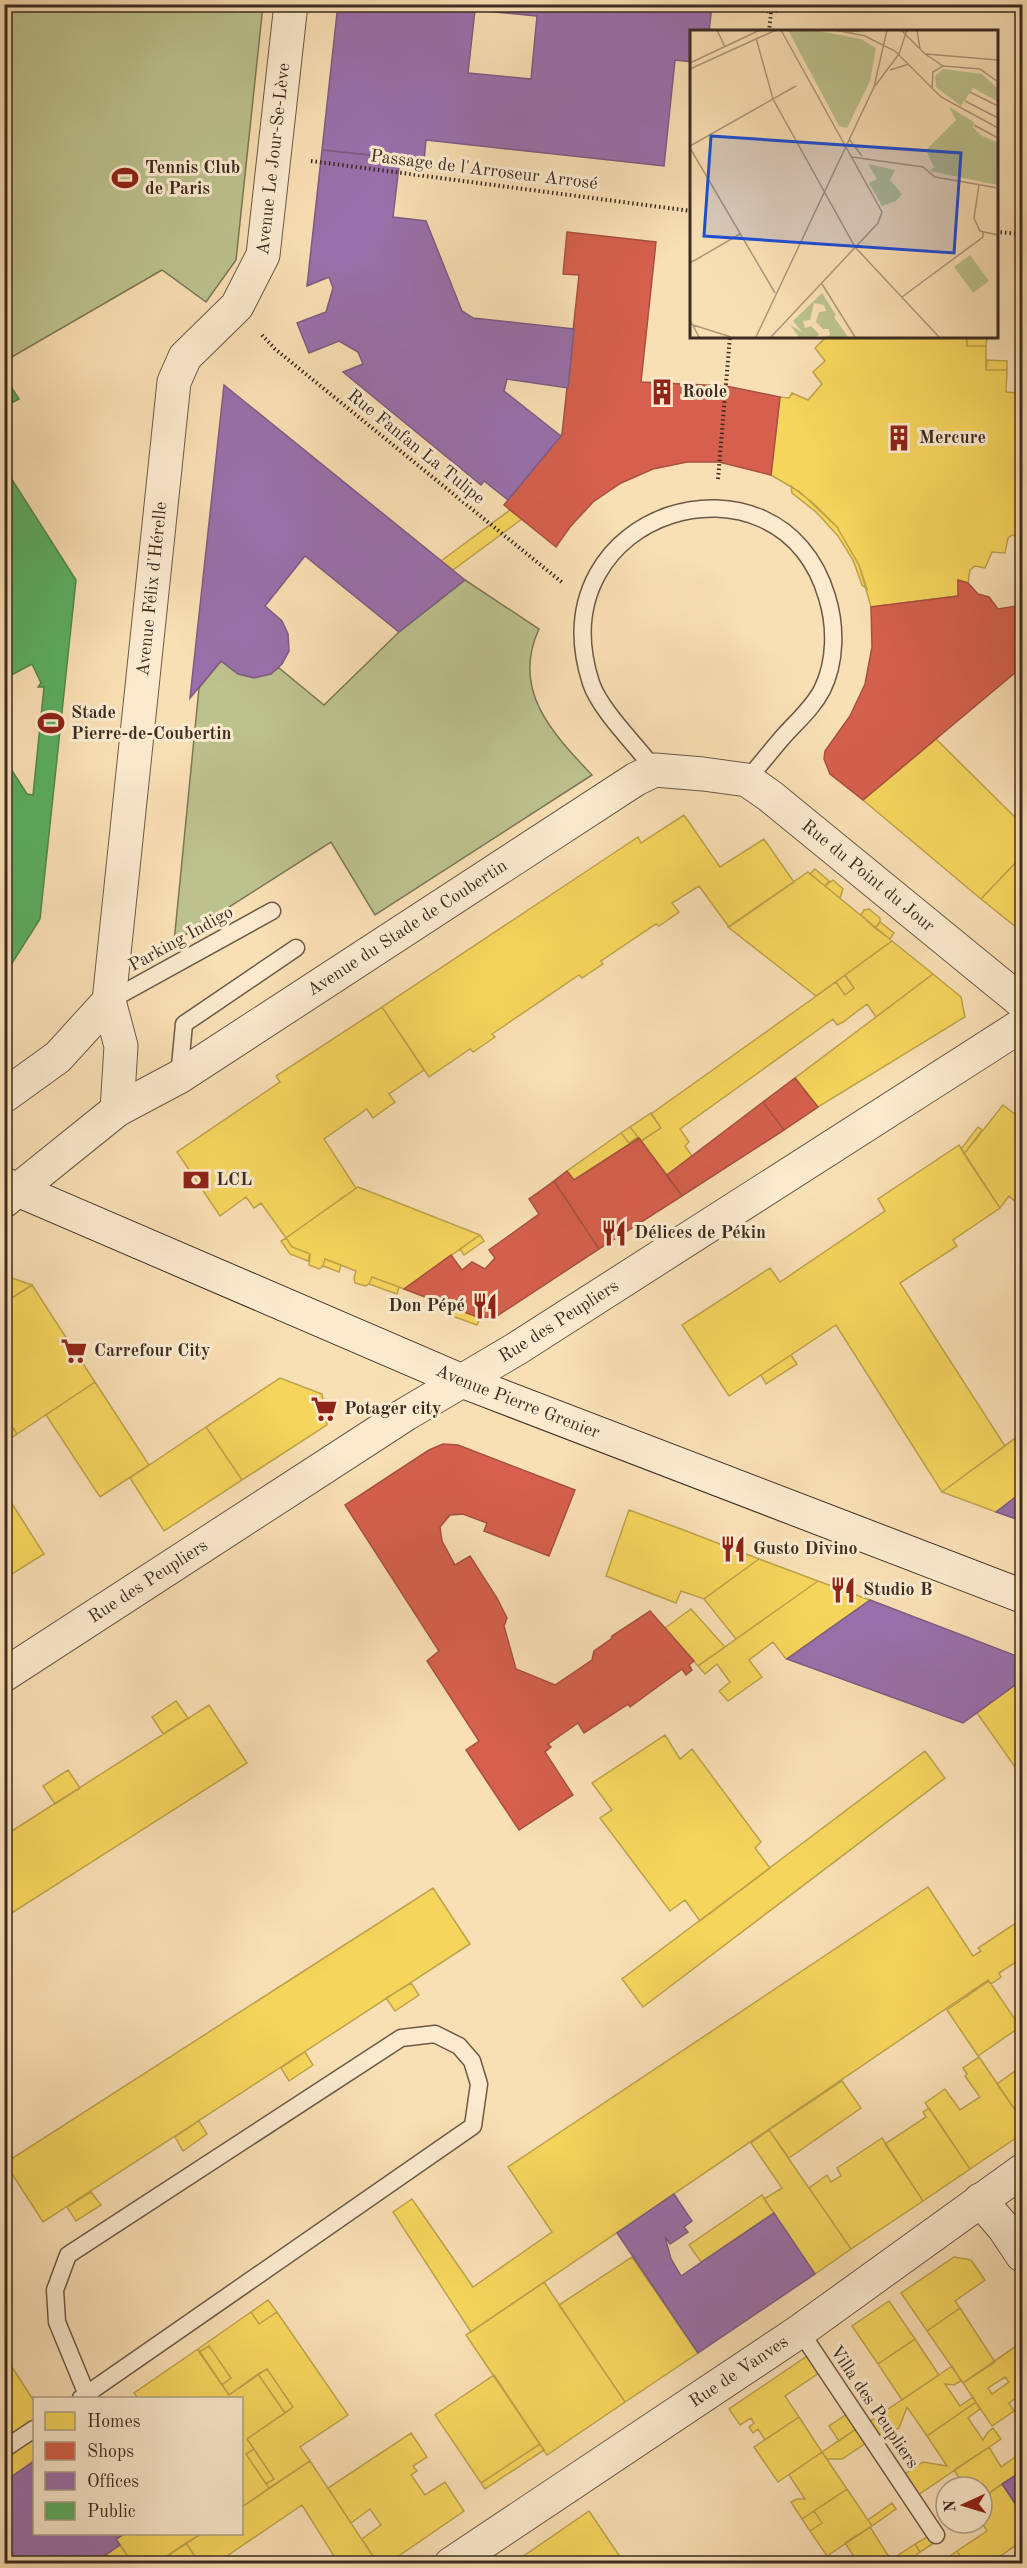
<svg xmlns="http://www.w3.org/2000/svg" width="1027" height="2568" viewBox="0 0 1027 2568" font-family="'Old Standard TT',serif">
<style>
.green{fill:#bcc28e;stroke:#7c7758;stroke-width:1.5}
.homes{fill:#f6d55c;stroke:#bea24b;stroke-width:1.5;fill-rule:evenodd}
.shops{fill:#d6604d;stroke:#a85040;stroke-width:1.5}
.offices{fill:#9970ab;stroke:#7d5c82;stroke-width:1.5;fill-rule:evenodd}
.public{fill:#5aae61;stroke:#51874e;stroke-width:1.5}
.lines{fill:none;stroke-linecap:round;stroke-linejoin:round}
.service-casing{stroke:#6c5946;stroke-width:19}
.minor-casing{stroke:#6c5946;stroke-width:35}
.secondary-casing{stroke:#3d2c22;stroke-width:35}
.path{stroke:#3d2c22;stroke-width:4;stroke-dasharray:1.5 3;stroke-linecap:butt}
.service{stroke:#fbeace;stroke-width:16}
.minor{stroke:#fbeace;stroke-width:33}
.secondary{stroke:#fbeace;stroke-width:33}
.labels{text-anchor:middle;dominant-baseline:central;stroke-width:6;stroke-linejoin:round;paint-order:stroke}
.street-label{font-size:18px;fill:#3d2c22;stroke:#fbeace}
.poi-label{font-size:18px;font-weight:bold;fill:#3d2c22;stroke:#fbeace;text-anchor:start}
.inset-road{fill:none;stroke:#ae977a;stroke-width:1.5}
.view{fill:#1d4ed8;fill-opacity:0.15;stroke:#1d4ed8;stroke-width:3}
.inset-edge{fill:none;stroke:#3d2c22;stroke-width:3}
</style>
<rect width="100%" height="100%" fill="#f9dfb4"/>
<filter id="stains"><feTurbulence type="fractalNoise" baseFrequency=".00333" numOctaves="4"/><feColorMatrix values="0 0 0 0 .2 0 0 0 0 .09 0 0 0 0 .02 0 0 0 .5 -.17"/></filter>
<radialGradient id="worn" r=".72"><stop offset=".6" stop-color="#630" stop-opacity="0"/><stop offset="1" stop-color="#630" stop-opacity=".3"/></radialGradient>
<path class="green" d="M4,5H263L236,260L206,302L162,270L5,361Z
M465,580L539,629C511,689 551,732 592,775L375,915L331,842L174,942L199,688L221,661C241,676 256,684 279,668L324,705L399,632Z"/>
<path class="homes" d="M827,336H966L967,346H986V370H1007L1006,392L1022,393V538L1012,535L1008,538L1005,553L992,552L985,568L975,566L970,570L968,583L958,580V596L871,607L859,565L837,527L800,492L771,475L780,397L789,398L792,393L808,400L822,384L813,372L825,361L815,348Z
M967,337H987L986,346H967Z
M987,360L1007,361V370H986Z
M791,486L813,503L837,527L859,565L867,589L862,585L853,560L838,536L816,512L792,493Z
M510,510L522,519L453,570L441,561Z
M936,739L1022,824V856L981,899L863,800Z
M684,815L720,867L764,839L794,882L729,927L699,886L672,903L679,912L659,926L656,924L601,961L603,964L582,978L579,975L492,1034L495,1037L473,1052L470,1049L429,1077L382,1007L638,837L641,843Z
M1022,856V932L981,899Z
M815,869L829,881L825,886L810,874Z
M808,872L892,941L816,996L728,927Z
M833,880L843,889L840,898L825,886Z
M869,909L880,918V922L875,928L861,915L864,910Z
M880,922L894,933L890,939L875,928Z
M892,941L933,974L876,1017L867,1004L843,1022L837,1025L833,1019L680,1129L689,1142L685,1146L692,1156L667,1175L641,1141L661,1128L651,1114L836,982L845,995L854,988L845,975Z
M933,974L961,997L965,1017L818,1107L795,1078Z
M845,975L854,988L845,995L836,982Z
M382,1007L424,1070L389,1094L395,1102L373,1118L367,1109L324,1139L356,1188L286,1238L261,1203L254,1208L246,1197L220,1216L177,1152L280,1082L276,1076Z
M1003,1105L1016,1115L1022,1107V1208L1009,1196L1000,1208L964,1154Z
M651,1113L661,1128L641,1141L630,1127Z
M630,1127L638,1137L629,1143L621,1133Z
M978,1127L982,1130L964,1154L961,1149Z
M621,1133L629,1143L638,1137L639,1138L574,1180L567,1171Z
M959,1145L1000,1208L953,1240L957,1246L900,1283L1005,1446L942,1492L836,1325L729,1396L682,1325L770,1268L780,1282L885,1211L878,1199Z
M358,1187L480,1235L404,1289L372,1277L369,1284L365,1286L355,1283L354,1278L356,1271L325,1259L323,1266L319,1269L309,1265L310,1254L292,1247L286,1238Z
M480,1235L484,1241L464,1255L460,1249Z
M286,1238L292,1247L310,1254L308,1261L290,1254L281,1241Z
M325,1259L341,1265L339,1272L323,1266Z
M4,1277H9L32,1285L4,1303Z
M372,1277L399,1287L397,1294L369,1284Z
M32,1285L95,1382L17,1434L4,1414V1303Z
M432,1299L480,1318L477,1325L428,1307Z
M791,1355L797,1364L766,1384L761,1375Z
M280,1378L322,1394L327,1425L242,1480L206,1427Z
M95,1382L149,1465L100,1497L46,1415Z
M4,1414L17,1434L4,1443Z
M206,1427L242,1480L164,1531L130,1478Z
M1022,1433V1492L996,1512L942,1492Z
M9,1499L44,1554L4,1579V1503Z
M629,1510L681,1529L759,1559L704,1599L681,1591L676,1603L606,1576Z
M759,1559L818,1581L736,1639L704,1599Z
M818,1581L870,1600L786,1659L773,1642L749,1660L762,1677L728,1701L719,1691L730,1682L717,1664L705,1674L698,1666Z
M691,1609L725,1647L698,1666L665,1628Z
M1022,1680V1777L977,1713Z
M176,1701L188,1718L163,1734L152,1717Z
M209,1705L247,1763L4,1918V1836Z
M665,1735L680,1759L692,1749L761,1842L755,1848L770,1868L700,1921L685,1900L670,1911L600,1818L612,1810L592,1783Z
M925,1751L945,1778L643,2007L622,1979Z
M68,1770L80,1788L55,1804L43,1786Z
M928,1887L973,1956L981,1951L978,1948L1022,1919V1958L999,1973L1001,1977L991,1984L988,1980L471,2332L393,2212L412,2199L473,2287L552,2232L508,2167Z
M433,1888L470,1944L43,2222L5,2163Z
M989,1981L1020,2027L978,2056L947,2010Z
M411,1983L419,1995L395,2011L386,1998Z
M305,2052L313,2065L289,2081L281,2068Z
M979,2057L1022,2120V2134L970,2169L925,2103L945,2089L960,2110L980,2097L965,2076L967,2074L963,2068Z
M1022,2066V2120L997,2084Z
M842,2081L861,2108L789,2158L769,2130Z
M929,2108L970,2169L923,2201L885,2144L926,2117L923,2112Z
M199,2121L207,2134L183,2151L175,2137Z
M769,2130L851,2249L815,2274L764,2199L782,2188L751,2143Z
M882,2138L923,2201L851,2249L809,2188L827,2175L831,2182L841,2176L837,2168Z
M91,2192L101,2205L76,2221L67,2207Z
M762,2195L774,2213L701,2262L689,2245Z
M632,2257L698,2353L625,2402L559,2305Z
M954,2257L971,2260L985,2280L955,2301L960,2308L927,2331L901,2293Z
M544,2282L625,2402L547,2455L466,2335Z
M268,2300L277,2312L259,2324L251,2312Z
M889,2301L915,2339L878,2364L852,2326Z
M960,2308L995,2362L963,2383L927,2331Z
M251,2312L259,2324L277,2312L348,2415L300,2447L310,2461L269,2488L266,2484L274,2479L247,2439L293,2407L267,2369L229,2395L222,2385L231,2378L209,2346L199,2352L198,2349Z
M915,2339L939,2375L902,2400L878,2364Z
M1022,2342V2402L1019,2396L1009,2403L1014,2411L992,2426L963,2383ZM1005,2377L1009,2382L992,2394L988,2388Z
M209,2346L231,2378L222,2385L199,2352Z
M198,2349L229,2395L258,2374L285,2413L247,2439L254,2449L246,2454L269,2488L242,2507V2398H138L134,2393Z
M4,2355L34,2401V2461L9,2479L4,2472Z
M807,2356L819,2373L785,2396L799,2417L765,2440L758,2429L753,2433L749,2427L754,2423L751,2418L740,2425L729,2409Z
M952,2366L961,2381L954,2385L945,2384L960,2406L973,2397L976,2402L927,2436L907,2407L899,2428L882,2439L869,2422Z
M267,2369L293,2407L285,2413L258,2374Z
M494,2375L540,2444L481,2483L435,2415Z
M976,2402L980,2409L968,2418L983,2440L988,2432L993,2428L1001,2439L918,2495L905,2474L923,2462L947,2466L927,2436Z
M847,2414L856,2429L839,2441L829,2426Z
M799,2417L822,2452L778,2482L754,2447Z
M856,2429L866,2443L842,2459H827L822,2452Z
M411,2433L427,2457L413,2466L417,2471L411,2475L425,2495L445,2482L464,2511L387,2564H378L362,2539L381,2525L370,2509L351,2523L328,2488Z
M540,2444L544,2450L485,2489L481,2483Z
M989,2447L1001,2467L1022,2452V2471L982,2498V2487H965L954,2470Z
M254,2449L274,2479L266,2484L246,2454Z
M822,2452L847,2489L802,2519L791,2502L797,2499H805L789,2475Z
M310,2461L378,2564H339L302,2505L215,2564H200L186,2543L201,2534H242V2507Z
M1002,2484L1022,2514V2541L989,2564H965L957,2551L987,2531L982,2523V2498Z
M847,2489L872,2526L827,2556L810,2531L822,2523L814,2511Z
M892,2503L896,2509L872,2526L868,2520Z
M589,2511L625,2564H512Z
M814,2511L822,2523L810,2531L802,2519Z
M870,2527L891,2560L894,2564H859L845,2543Z
M124,2534H201L155,2564H133L116,2539Z
M929,2536L934,2543L920,2552L915,2544Z
M186,2543L200,2564H155Z
M915,2544L920,2552L903,2564H894L891,2560Z
M120,2545L133,2564H110L104,2556Z
M957,2551L965,2564H939Z"/>
<path class="shops" d="M567,232L656,242L641,382L726,386L780,397L771,475L719,462H687L653,469L621,483L593,502L570,527L556,547L504,505L562,434L579,275L563,274Z
M958,580L968,583L978,594L989,597L998,609L1022,605V667L863,800L830,774L824,759L825,751L850,716L865,684L872,647L871,607L958,596Z
M795,1078L818,1107L784,1130L763,1102Z
M763,1102L784,1130L682,1196L667,1175Z
M639,1138L682,1196L599,1249L554,1181L567,1171L574,1180Z
M554,1181L599,1249L497,1316L480,1318L404,1289L451,1255L462,1270L472,1262L485,1269L495,1258L489,1250L539,1214L529,1199Z
M443,1444L458,1445L575,1490L549,1556L484,1531L487,1523L463,1514L450,1515L440,1527L442,1541L455,1565L470,1556L497,1598L507,1618L504,1626L516,1669L555,1685L592,1660L594,1651L611,1639L612,1636L650,1611L694,1661L689,1665L692,1670L686,1675L682,1669L630,1707L628,1704L584,1733L578,1723L548,1744L551,1747L545,1752L573,1795L519,1830L466,1750L479,1741L427,1661L439,1651L345,1505L429,1450Z"/>
<path class="offices" d="M338,4H711L712,5L709,32H691V62L675,60L664,166L426,140L424,161L322,150ZM475,10L537,16L531,79L468,73Z
M322,150L400,158L393,217L426,221L462,311L473,318L574,329L568,388L507,379L504,391L561,436L508,500L484,481L481,485L343,372L363,364L358,352L339,341L309,353L297,323L326,312L333,288L329,277L307,286Z
M224,385L465,580L399,632L305,556L265,606L282,621L288,634L289,651L282,664L271,674L254,678L238,674L221,661L190,698Z
M1022,1492V1521L996,1512Z
M870,1600L1022,1658V1680L963,1723L787,1659Z
M674,2194L692,2221L684,2227L688,2232L670,2244L665,2237L671,2259L681,2276L774,2213L815,2274L698,2353L617,2233Z
M34,2461V2534H124L116,2539L120,2545L104,2556L110,2564H20L12,2552L4,2554V2482Z
M1022,2471V2514L1002,2484Z"/>
<path class="public" d="M4,376L19,399L4,407Z
M4,467L76,580L40,919L4,976V758L27,794L33,795L44,687H38L41,683L32,664L4,679Z"/>
<g class="lines">
<g class="service-casing">
<path id="service" d="M655,770C637,746 600,710 591,683C535,509 780,438 827,597C836,626 836,662 822,690C812,709 796,722 782,738C770,752 759,766 747,780
M109,1001L272,911
M179,1077L184,1024L296,948
M800,2331L936,2535
M81,2398L473,2126L479,2084L472,2061L459,2046L435,2034L401,2038L68,2255L55,2290L57,2322L87,2395
M4,2449L34,2429"/>
</g>
<g class="minor-casing">
<g id="minor">
<path d="M4,1096L58,1057L109,1001"/>
<path id="s1" d="M117,1110L121,1046L109,1001L174,382L185,357L237,306L263,255L291,4"/>
<path id="s2" d="M4,1201L117,1110L179,1077L636,779L655,770L703,774L747,780L770,796L1022,1002"/>
<path id="s3" d="M4,1675L406,1414L516,1349L1022,1025"/>
<path d="M980,2200L1004,2228L1022,2255"/>
<path id="s4" d="M451,2564L800,2331L1022,2171"/>
</g>
</g>
<g class="secondary-casing">
<g id="secondary">
<path id="s5" d="M4,1184L462,1381L1022,1596"/>
</g>
</g>
<path class="path" d="M736,4L771,12L786,9L813,10L829,4
M769,32L771,12
M311,161L691,211
M996,232L1022,234
M262,335L275,349L564,584
M718,479L730,336"/>
<use href="#service" class="service"/>
<use href="#minor" class="minor"/>
<use href="#secondary" class="secondary"/>
</g>
<defs>
<g id="stadium-bare" transform="scale(2.07)"><path d="M0-5a6.5 5 0 1 0 0 10a6.5 5 0 1 0 0-10ZM-3.5-1.8h7v3.6h-7Z" fill="#8f2418" stroke="#fbeace" stroke-width="2.5" paint-order="stroke"/></g>
<g id="building-bare" transform="scale(2.07)"><path d="M-4-6H4V6H1V3H-1V6H-4ZM-2.5-4.3h1.7v1.8h-1.7ZM.8-4.3h1.7v1.8H.8ZM-2.5-1h1.7V.8h-1.7ZM.8-1h1.7V.8H.8Z" fill="#8f2418" stroke="#fbeace" stroke-width="2.5" paint-order="stroke"/></g>
<g id="bank-bare" transform="scale(2.07)"><path d="M-6-4H6V4H-6ZM0-2.3a2.3 2.3 0 1 0 0 4.6a2.3 2.3 0 1 0 0-4.6Z" fill="#8f2418" stroke="#fbeace" stroke-width="2.5" paint-order="stroke"/></g>
<g id="restaurant-bare" transform="scale(2.07)"><path d="M-5-6h1v4h1v-4h1v4h1v-4h1v5L-1.5 .5V6h-2V.5L-5-1ZM5-6V6H3V1.5H1.5Q1.5-4 5-6Z" fill="#8f2418" stroke="#fbeace" stroke-width="2.5" paint-order="stroke"/></g>
<g id="supermarket-bare" transform="scale(2.07)"><path d="M-6-5.5h2.5l.6 2H6L4.5 2H-2.5L-4.4-4H-6ZM-1.5 3.2a1.3 1.3 0 1 0 .1 0ZM3 3.2a1.3 1.3 0 1 0 .1 0Z" fill="#8f2418" stroke="#fbeace" stroke-width="2.5" paint-order="stroke"/></g>
</defs>
<g fill-rule="evenodd">
<use href="#stadium-bare" x="125" y="178"/>
<use href="#building-bare" x="662" y="392"/>
<use href="#building-bare" x="899" y="438"/>
<use href="#stadium-bare" x="51" y="723"/>
<use href="#bank-bare" x="196" y="1180"/>
<use href="#restaurant-bare" x="614" y="1233"/>
<use href="#restaurant-bare" x="485" y="1306"/>
<use href="#supermarket-bare" x="74" y="1351"/>
<use href="#supermarket-bare" x="324" y="1409"/>
<use href="#restaurant-bare" x="733" y="1549"/>
<use href="#restaurant-bare" x="843" y="1590"/>
</g>
<g class="labels">
<g class="street-label">
<text stroke="none"><textPath href="#s1" startOffset="987">Avenue Le Jour-Se-Lève</textPath></text>
<text transform="translate(484 170) rotate(7)">Passage de l'Arroseur Arrosé</text>
<text transform="translate(416 447) rotate(39)">Rue Fanfan La Tulipe</text>
<text stroke="none"><textPath href="#s1" startOffset="525">Avenue Félix d'Hérelle</textPath></text>
<text stroke="none"><textPath href="#s2" startOffset="1029">Rue du Point du Jour</textPath></text>
<text stroke="none"><textPath href="#s2" startOffset="488">Avenue du Stade de Coubertin</textPath></text>
<text transform="translate(181 939) rotate(-29)">Parking Indigo</text>
<text stroke="none"><textPath href="#s3" startOffset="658">Rue des Peupliers</textPath></text>
<text stroke="none"><textPath href="#s5" startOffset="558">Avenue Pierre Grenier</textPath></text>
<text stroke="none"><textPath href="#s3" startOffset="172">Rue des Peupliers</textPath></text>
<text stroke="none"><textPath href="#s4" startOffset="346">Rue de Vanves</textPath></text>
<text transform="translate(874 2407) rotate(56)">Villa des Peupliers</text>
</g>
<g class="poi-label">
<text x="145" y="168">Tennis Club<tspan x="145" dy="21">de Paris</tspan></text>
<text x="682" y="392">Roole</text>
<text x="919" y="438">Mercure</text>
<text x="71" y="713">Stade<tspan x="71" dy="21">Pierre-de-Coubertin</tspan></text>
<text x="216" y="1180">LCL</text>
<text x="634" y="1233">Délices de Pékin</text>
<text x="465" y="1306" text-anchor="end">Don Pépé</text>
<text x="94" y="1351">Carrefour City</text>
<text x="344" y="1409">Potager city</text>
<text x="753" y="1549">Gusto Divino</text>
<text x="863" y="1590">Studio B</text>
</g>
</g>
<g transform="translate(690 30)">
<rect width="308" height="308" fill="#f9dfb4"/>
<path d="M98,0H123L171,9L186,18L180,51L157,98L149,96ZM253,39L292,44L307,58V71L283,58L271,76L246,57L245,46ZM259,77L284,92L283,97L292,106L307,112V155L240,141L244,137L236,120L266,90ZM178,134L205,140L200,150L212,164L206,171L192,176L179,153L187,149ZM280,225L299,251L283,263L264,237ZM132,263L146,285L144,287L158,307H134L140,305L139,299H133L126,292L129,282L136,281L134,275L124,273L120,290L113,291L115,298L121,296L129,304L127,307H109L100,295L112,302L103,291Z" fill="#bcc28e"/>
<path class="inset-road" d="M27,0L35,17M145,0L175,6L205,21L251,67L308,98M211,0L235,24L253,36L243,42L242,59M227,0L230,19M156,2L180,0M66,8L83,69L165,217L249,307M236,24L308,30M0,33L70,0M253,36L290,39L308,52M0,39L86,0M200,40L219,34M185,56L209,24L217,0M280,62L308,76M275,71L308,88M284,95L308,108M159,109L172,126M0,116L106,56M0,118L85,263M162,127L233,137L245,147L308,158M289,155L284,188L290,201L308,205M0,233L50,204M132,254L165,307M212,267L293,207V202M0,290L9,307M0,294L41,307M66,307L184,57L197,0M81,307L188,193L192,182L91,0"/>
<path class="view" d="M21,106L271,123L264,223L14,206Z"/>
<rect width="308" height="308" class="inset-edge"/>
</g>
<rect width="1027" height="2568" fill="none" stroke="#f9dfb4" stroke-width="24"/>
<rect x="6" y="6" width="1015" height="2556" fill="none" stroke="#3d2c22" stroke-width="3"/>
<rect x="12" y="12" width="1003" height="2544" fill="none" stroke="#3d2c22" stroke-width="1.5"/>
<rect x="33" y="2397" width="210" height="138" fill="#fbeace" stroke="#af9e89" stroke-width="1.5"/>
<rect x="45" y="2412" width="30" height="18" fill="#f6d55c" stroke="#af9e89" stroke-width="1.5"/>
<text x="87" y="2427" font-size="18" fill="#3d2c22">Homes</text>
<rect x="45" y="2442" width="30" height="18" fill="#d6604d" stroke="#af9e89" stroke-width="1.5"/>
<text x="87" y="2457" font-size="18" fill="#3d2c22">Shops</text>
<rect x="45" y="2472" width="30" height="18" fill="#9970ab" stroke="#af9e89" stroke-width="1.5"/>
<text x="87" y="2487" font-size="18" fill="#3d2c22">Offices</text>
<rect x="45" y="2502" width="30" height="18" fill="#5aae61" stroke="#af9e89" stroke-width="1.5"/>
<text x="87" y="2517" font-size="18" fill="#3d2c22">Public</text>
<g transform="translate(964 2505) rotate(266)"><circle r="28" fill="#fbeace" stroke="#af9e89" stroke-width="1.5"/>
<path d="M0-4.5L10 22L0 15L-10 22Z" fill="#8f2418"/>
<text y="-9" font-size="16" font-weight="bold" text-anchor="middle" fill="#3d2c22">N</text>
</g>
<rect width="100%" height="100%" filter="url(#stains)"/>
<rect width="100%" height="100%" fill="url(#worn)"/>
</svg>
